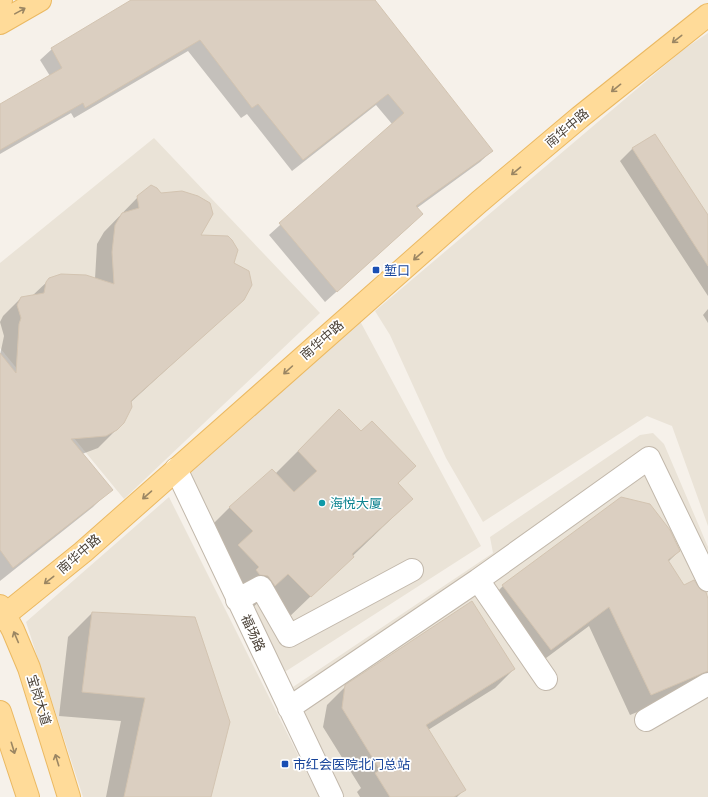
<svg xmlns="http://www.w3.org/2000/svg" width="708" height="797" viewBox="0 0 708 797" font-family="'Asap Condensed','Noto Sans SC',sans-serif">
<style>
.residential{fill:#eae3d7}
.shadow{fill:#0003}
.building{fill:#dbcfc1;stroke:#d3c4b1}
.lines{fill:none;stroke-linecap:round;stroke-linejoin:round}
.minor-casing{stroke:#c2b8ab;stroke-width:24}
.major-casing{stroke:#ebb962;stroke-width:24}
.minor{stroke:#fff;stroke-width:22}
.major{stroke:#ffdb99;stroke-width:22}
.oneway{stroke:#9b8663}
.transit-dot{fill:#1a4fb4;stroke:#fff;stroke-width:1.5}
.culture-dot{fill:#0f9aa8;stroke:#fff;stroke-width:1.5}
.labels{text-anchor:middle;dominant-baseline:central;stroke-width:3.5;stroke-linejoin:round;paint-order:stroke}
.street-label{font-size:13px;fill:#4a4137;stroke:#fff}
.transit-label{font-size:13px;fill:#164399;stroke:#fff;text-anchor:start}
.culture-label{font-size:13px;fill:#0d838f;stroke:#fff;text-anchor:start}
</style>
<rect width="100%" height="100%" fill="#f6f1ea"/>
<path class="residential" d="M708,33V526L672,426L647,416L483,522L446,458L390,335L375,311L684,49Z
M154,138L320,313L124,499L0,348V263Z
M360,321L481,546L280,675L188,474Z
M653,433L664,444L708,547V797H338L287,691L493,553L490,537L640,435Z
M169,497L319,797H83L26,622Z"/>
<path class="shadow" d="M133,0H374L492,151L480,162L417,208L411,225L325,302L269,235L392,124L376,105L292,171L247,114L241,118L188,51L74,118L71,113L0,154V105L50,76L40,60L52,49Z
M654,135L708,217V296L620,161L632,149Z
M138,197L199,236L233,263L243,299L130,403L123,423L98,448L82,454L111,489L93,507L0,581V355L4,336L0,322L3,316L21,298L32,296L50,279H95L97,244L104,232Z
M708,309V323L703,315Z
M339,410L361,433L415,466L398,483L412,499L286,620L264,597L251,609L215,569L229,555L206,531L230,507L275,474Z
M679,551L668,562L684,587L708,601V683L630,715L589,626L530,670L483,606L503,586Z
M92,613L210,797H106L121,721L59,716L68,637Z
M514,669L495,688L428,730L465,789L457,797H360L357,792L361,788L323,727L327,705L346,686Z"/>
<path class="building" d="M131,0H375L493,151L416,206L423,214L337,292L279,223L404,113L388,94L303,160L258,104L252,108L200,40L85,108L83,103L0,150V104L62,68L51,48Z
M655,134L708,215V266L632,148Z
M151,185L157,188L161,193L182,191L198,196L210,203L213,214L201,235L228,236L232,240L238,250L234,263L249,271L252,285L244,300L131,401L132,407L124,423L117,430L106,436L71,439L113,490L13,568L0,550V353L16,373L19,324L21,318L17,305L21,297L44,293L46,282L49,278L61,274L86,275L114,284L112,252L115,225L122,213L139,208L137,196Z
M339,409L361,431L372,421L416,466L398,483L413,499L352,554L354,557L311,597L288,574L275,586L268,576L260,575L256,570L259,567L238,545L253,531L229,507L272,469L294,492L317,471L298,451Z
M621,497L650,504L670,530L680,551L668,560L684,585L694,580L701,590L706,592L708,599V671L651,695L609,607L551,650L502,585Z
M472,601L515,669L426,725L466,790L454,797H390L375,773L380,770L342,708L345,685Z
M92,612L195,617L230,722L211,797H124L145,698L82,692Z"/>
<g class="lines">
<g class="minor-casing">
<path id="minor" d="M176,469L332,797
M478,580L649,458L708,580
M237,600L261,587L289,636L412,570
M289,708L478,580L546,679
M646,720L708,684"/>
</g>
<g class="major-casing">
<path id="major" d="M0,0H1
M0,23L40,0
M0,606L13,630L29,668L69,797
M0,619L83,552L479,202L580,117L708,15
M0,712L28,797"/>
</g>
<use href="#minor" class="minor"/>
<use href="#major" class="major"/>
</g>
<defs><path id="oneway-shaft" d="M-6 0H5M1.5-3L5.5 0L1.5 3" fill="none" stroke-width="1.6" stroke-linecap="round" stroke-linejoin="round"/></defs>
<g class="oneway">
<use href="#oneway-shaft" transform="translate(20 11) rotate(-29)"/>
<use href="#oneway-shaft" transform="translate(677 39) rotate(142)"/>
<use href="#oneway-shaft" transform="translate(616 88) rotate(141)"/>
<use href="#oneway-shaft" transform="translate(516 171) rotate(140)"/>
<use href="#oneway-shaft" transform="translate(418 256) rotate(139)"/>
<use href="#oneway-shaft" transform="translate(288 370) rotate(138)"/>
<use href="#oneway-shaft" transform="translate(147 495) rotate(139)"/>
<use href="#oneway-shaft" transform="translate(49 580) rotate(142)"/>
<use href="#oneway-shaft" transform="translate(16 637) rotate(-113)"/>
<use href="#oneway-shaft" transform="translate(13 748) rotate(73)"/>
<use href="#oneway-shaft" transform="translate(57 760) rotate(-107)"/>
</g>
<g class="transit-dot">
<rect x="372" y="266" width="8" height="8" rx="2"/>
<rect x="281" y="760" width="8" height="8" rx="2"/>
</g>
<circle class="culture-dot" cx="322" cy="503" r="4"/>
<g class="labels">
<g class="street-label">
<text transform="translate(567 128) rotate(-40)">南华中路</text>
<text transform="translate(322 340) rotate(-41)">南华中路</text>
<text transform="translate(79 554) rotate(-41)">南华中路</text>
<text transform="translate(253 633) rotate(65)">福场路</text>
<text transform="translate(39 700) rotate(73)">宝岗大道</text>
</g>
<g class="transit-label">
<text x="384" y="270">堑口</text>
<text x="293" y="764">市红会医院北门总站</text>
</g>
<g class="culture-label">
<text x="330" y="503">海悦大厦</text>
</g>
</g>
</svg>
